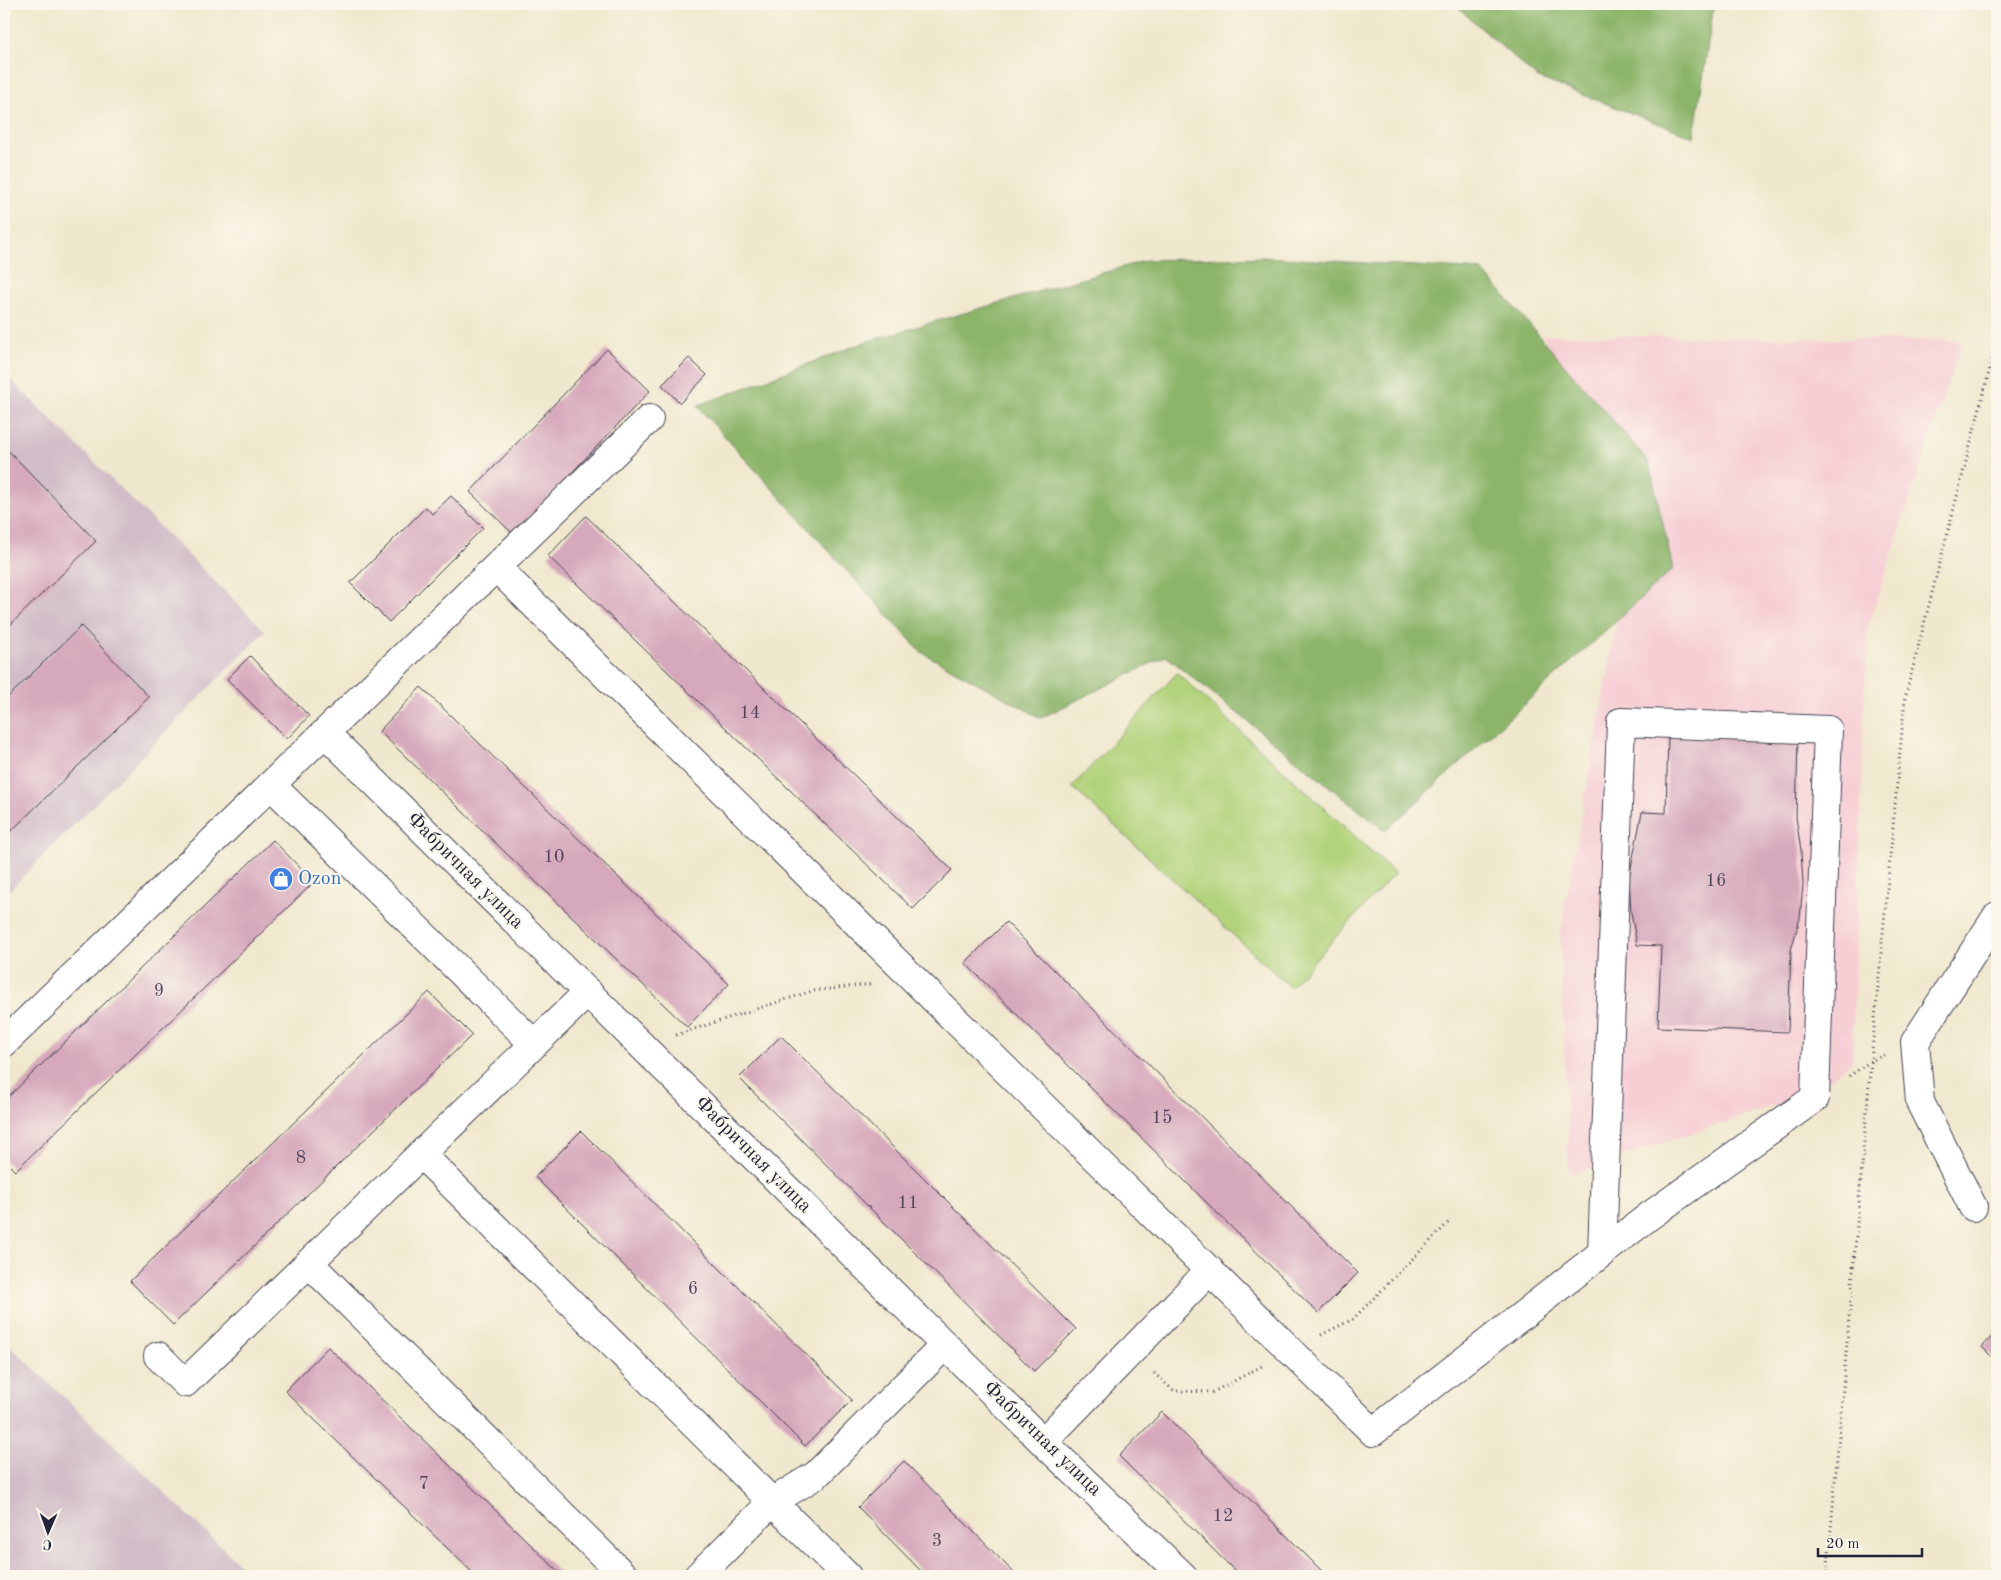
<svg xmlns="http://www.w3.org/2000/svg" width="2001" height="1580" viewBox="0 0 2001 1580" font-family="'Old Standard TT',serif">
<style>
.built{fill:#f6cfd5}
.industrial{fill:#d1bdc8}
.green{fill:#b2d37b;stroke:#6a7a5b}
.forest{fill:#8db56b;stroke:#586c53}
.building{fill:#d6a8bb}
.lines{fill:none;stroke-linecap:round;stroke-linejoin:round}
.minor-casing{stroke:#414051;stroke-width:30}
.path{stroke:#414051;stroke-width:3;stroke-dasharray:1 4;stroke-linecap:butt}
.minor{stroke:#fff;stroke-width:28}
.labels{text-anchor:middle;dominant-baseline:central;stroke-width:4;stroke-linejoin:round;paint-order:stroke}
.number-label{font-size:18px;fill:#4f445b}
.street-label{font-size:20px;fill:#22223b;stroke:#fbf7ec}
.shop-label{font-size:20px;fill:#366cbe;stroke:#fbf7ec;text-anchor:start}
</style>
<rect width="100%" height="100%" fill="#fbf7ec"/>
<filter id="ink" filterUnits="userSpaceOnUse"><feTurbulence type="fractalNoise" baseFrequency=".02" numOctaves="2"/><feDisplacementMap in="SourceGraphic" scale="10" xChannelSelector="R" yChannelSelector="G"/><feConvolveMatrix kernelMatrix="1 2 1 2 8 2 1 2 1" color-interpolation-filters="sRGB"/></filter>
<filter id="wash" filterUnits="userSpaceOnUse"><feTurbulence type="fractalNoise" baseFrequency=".0096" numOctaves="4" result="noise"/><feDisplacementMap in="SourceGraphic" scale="20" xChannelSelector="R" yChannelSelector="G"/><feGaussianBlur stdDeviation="1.12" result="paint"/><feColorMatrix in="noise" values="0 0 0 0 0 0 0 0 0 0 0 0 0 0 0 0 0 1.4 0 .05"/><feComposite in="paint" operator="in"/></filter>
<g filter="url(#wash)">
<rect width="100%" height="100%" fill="#f0e8ce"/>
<path class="built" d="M1543,335L1962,341L1867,629L1852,1061L1815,1092L1569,1175L1560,932L1638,509Z"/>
<path class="industrial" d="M4,373L265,631L4,896Z
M4,1340L252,1576H4Z"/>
<path class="green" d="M1177,673L1395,873L1290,987L1072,787Z"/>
<path class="forest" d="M1454,4H1714L1694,137L1536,77Z
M1264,257L1482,270L1649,462L1673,569L1385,831L1166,656L1041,718L921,652L697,406L868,341L1147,260Z"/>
<g id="blocks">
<path class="building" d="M607,349L650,391L513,534L470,492Z
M689,358L707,375L680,403L662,385Z
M4,446L96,541L4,631Z
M451,496L483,528L389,622L350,583L426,507L432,514Z
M586,516L952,870L913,909L548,556Z
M81,626L149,697L4,838V701Z
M250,656L309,716L287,739L227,679Z
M421,687L729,984L687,1027L379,731Z
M1668,736L1798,740L1796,817L1801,851L1803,884L1800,918L1791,950L1788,1032L1658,1027L1661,946L1637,945L1631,912L1629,878L1642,812L1666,813Z
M273,840L314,882L15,1171L4,1160V1101Z
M1006,922L1358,1273L1318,1313L965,963Z
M429,992L472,1035L173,1325L130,1281Z
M781,1036L1076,1329L1034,1371L739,1078Z
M581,1131L852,1400L805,1446L535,1177Z
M1997,1331V1362L1982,1347Z
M328,1347L563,1576H476L285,1391Z
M1162,1412L1327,1576H1240L1119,1456Z
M904,1461L1017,1576H926L858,1507Z"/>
</g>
</g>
<g filter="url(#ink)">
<use href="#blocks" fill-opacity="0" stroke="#414051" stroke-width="1"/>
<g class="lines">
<g class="minor-casing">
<path id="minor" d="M496,567L649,419
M325,733L1043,1442L1183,1576
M271,785L534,1044
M4,1043L496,567L1373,1432L1648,1217L1815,1098L1828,730L1621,722L1602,1253
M421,1154L847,1576
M1973,1207L1920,1102L1915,1042L1997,916
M309,1263L624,1576
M158,1356L185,1383L588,992
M1043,1442L1210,1270
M698,1576L772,1502L816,1475L945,1345"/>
</g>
<path class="path" d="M676,1035L812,991L872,984
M1849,1076L1871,1061L1884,1055
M1321,1335L1353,1319L1450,1221
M1154,1373L1174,1391L1213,1392L1262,1366
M1827,1576L1871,1061L1905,698L1997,341"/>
<use href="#minor" class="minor"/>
</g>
</g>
<defs>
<g id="shop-disc" transform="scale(1.25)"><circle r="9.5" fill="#3f7fe0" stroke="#fbf7ec"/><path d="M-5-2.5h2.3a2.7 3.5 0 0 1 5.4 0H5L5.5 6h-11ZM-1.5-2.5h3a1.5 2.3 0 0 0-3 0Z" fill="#fff"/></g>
</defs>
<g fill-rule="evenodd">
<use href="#shop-disc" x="281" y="879"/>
</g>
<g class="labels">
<g class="number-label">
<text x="750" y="713">14</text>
<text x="554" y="857">10</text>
<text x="1716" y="881">16</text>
<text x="159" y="991">9</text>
<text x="1162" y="1118">15</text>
<text x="301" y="1158">8</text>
<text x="908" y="1203">11</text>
<text x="693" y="1289">6</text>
<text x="424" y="1484">7</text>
<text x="1223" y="1516">12</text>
<text x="937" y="1541">3</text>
</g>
<g class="street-label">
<text transform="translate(465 871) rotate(45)">Фабричная улица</text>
<text transform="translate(753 1155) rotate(45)">Фабричная улица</text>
<text transform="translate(1042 1439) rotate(44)">Фабричная улица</text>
</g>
<g class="shop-label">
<text x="298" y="879">Ozon</text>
</g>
</g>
<rect width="2001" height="1580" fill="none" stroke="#fbf7ec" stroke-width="20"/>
<g transform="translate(48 1532) rotate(182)" stroke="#fbf7ec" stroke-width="4" paint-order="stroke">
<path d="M0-4L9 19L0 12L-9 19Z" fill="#22223b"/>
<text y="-8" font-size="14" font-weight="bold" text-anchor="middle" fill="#22223b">С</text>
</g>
<path d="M1818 1548v8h104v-8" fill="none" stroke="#22223b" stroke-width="2.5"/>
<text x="1826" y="1548" font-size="15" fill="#22223b" stroke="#fbf7ec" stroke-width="4" paint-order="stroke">20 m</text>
</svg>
